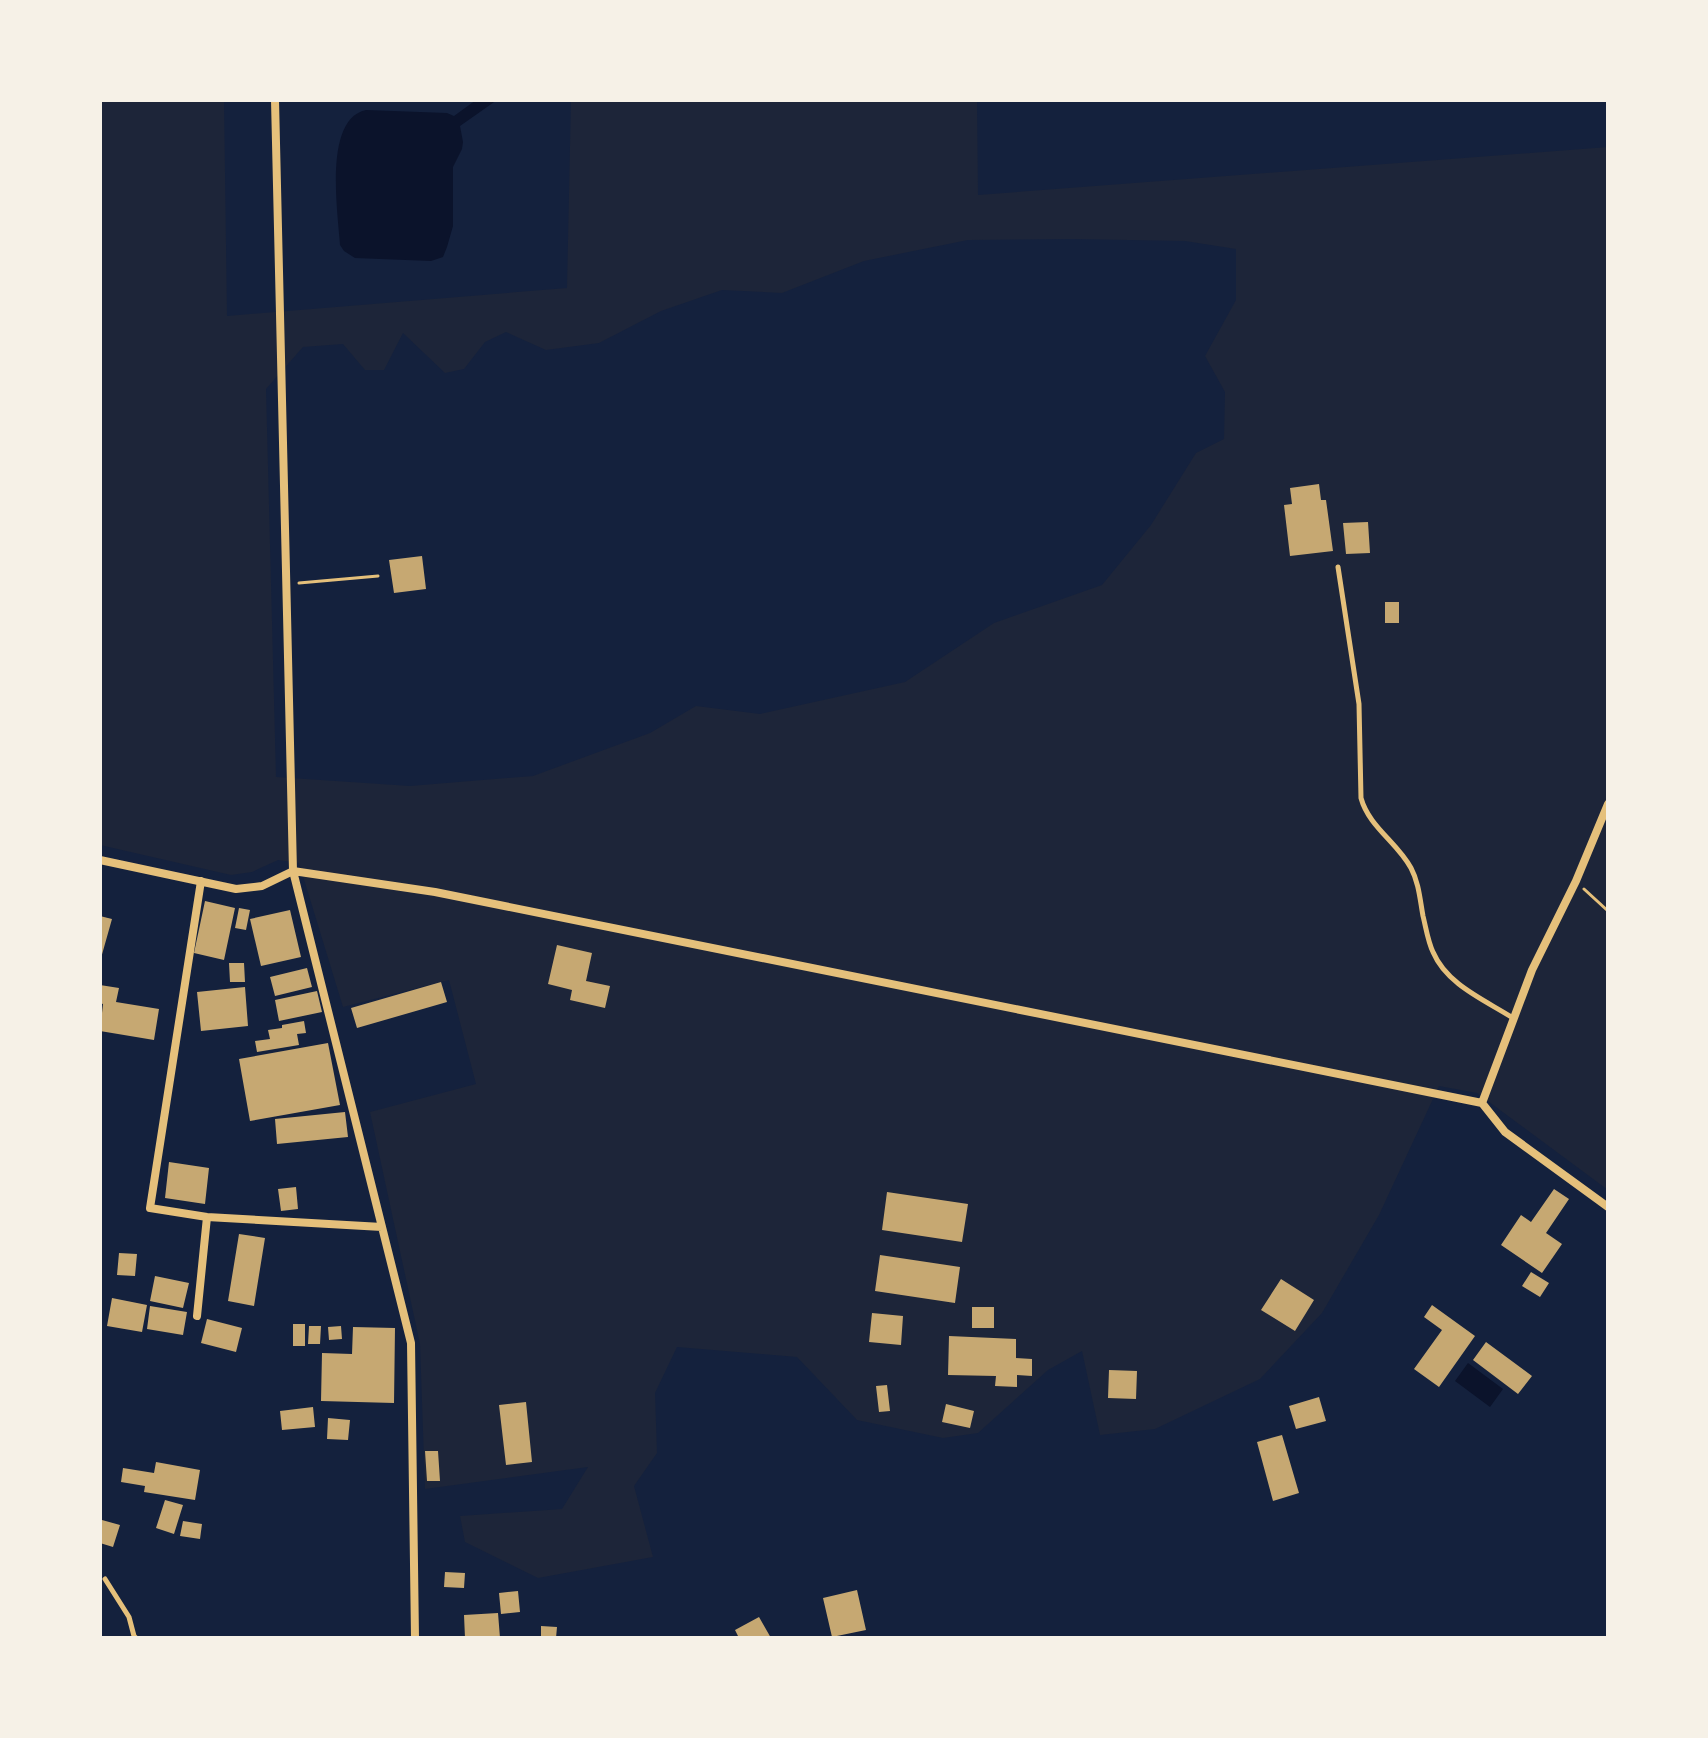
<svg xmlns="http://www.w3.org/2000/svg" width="1708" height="1738" viewBox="0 0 1708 1738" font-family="Poppins,sans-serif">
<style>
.green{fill:#1d2539;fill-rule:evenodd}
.water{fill:#0b132b}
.building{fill:#c6a872}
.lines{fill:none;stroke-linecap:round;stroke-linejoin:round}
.path{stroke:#e5c07b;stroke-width:3}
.service{stroke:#e5c07b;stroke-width:5}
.minor{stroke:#e5c07b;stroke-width:8}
</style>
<rect width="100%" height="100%" fill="#14213d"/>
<path class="green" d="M100,100H224L227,316L567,288L571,100H977L978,195L1608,147V1190L1477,1093L1439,1086L1379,1215L1322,1313L1260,1379L1155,1429L1100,1435L1082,1351L1048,1370L978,1433L943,1438L857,1420L797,1357L677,1347L655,1393L657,1453L634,1486L653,1557L538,1578L465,1542L460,1516L562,1509L588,1467L425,1489L420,1344L370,1112L476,1084L449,980L343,1007L299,863L278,860L252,872L231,875L100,845ZM1073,239L1185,241L1236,249V300L1205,356L1225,392L1224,439L1196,453L1151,525L1102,585L994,623L905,682L760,714L696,706L650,733L533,776L410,786L276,777L266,389L303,347L343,344L365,370H384L403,333L445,373L464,369L485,342L506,332L546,350L599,343L661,311L722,290L782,293L864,261L968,240Z"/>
<path class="water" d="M476,100H497L460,126L463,142L462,149L453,167V226L447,247L443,257L431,261L355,258L344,251L340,245C338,213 323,119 366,110L447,113L454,116Z
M1468,1363L1503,1389L1490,1407L1455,1381Z"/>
<path class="building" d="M1319,484L1321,500H1326L1333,551L1290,556L1284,505L1292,504L1290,488Z
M1368,522L1370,553L1346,554L1343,523Z
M422,556L426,589L394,593L389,560Z
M1385,602H1399V623H1385Z
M205,901L235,908L224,960L194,953Z
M239,908L250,910L246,930L235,928Z
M290,910L301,957L261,966L250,919Z
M100,916L112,919L101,958H100Z
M557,945L592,953L586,981L610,986L605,1008L570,1000L572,990L548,984Z
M229,963H244L245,982H230Z
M307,968L312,987L275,996L270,977Z
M441,982L447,1002L357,1028L351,1008Z
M100,985L119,988L116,1002L159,1009L154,1040L100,1031L103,1004L100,1003Z
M245,987L248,1026L201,1031L197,992Z
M317,991L322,1012L279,1021L275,1000Z
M304,1021L306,1033L297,1034L299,1045L257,1052L255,1041L270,1039L268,1030L282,1028V1025Z
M328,1043L340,1105L250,1121L239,1059Z
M345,1112L348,1137L277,1144L275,1119Z
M169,1162L209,1168L205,1204L165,1198Z
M296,1187L298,1209L281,1211L278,1189Z
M1554,1189L1569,1199L1546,1233L1562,1244L1542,1273L1501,1245L1521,1215L1531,1222Z
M887,1192L968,1204L962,1242L882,1230Z
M239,1234L265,1238L254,1306L228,1301Z
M119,1253L137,1254L135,1276L117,1275Z
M880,1255L960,1267L955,1303L875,1291Z
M1531,1272L1549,1283L1540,1297L1522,1286Z
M155,1276L189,1283L183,1308L150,1301Z
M1281,1279L1314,1300L1295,1331L1261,1310Z
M112,1298L147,1305L142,1332L107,1326Z
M1432,1305L1475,1336L1439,1387L1414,1369L1442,1330L1424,1317Z
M150,1306L187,1312L183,1335L147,1329Z
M972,1307H994V1328H972Z
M872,1313L903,1316L901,1345L869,1342Z
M207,1319L242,1328L236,1352L201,1343Z
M293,1324H305V1346H293Z
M309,1326H321L320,1344H308Z
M341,1326L342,1339L329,1340L328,1327Z
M353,1327L395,1328L394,1403L321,1401L322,1353L352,1354Z
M949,1336L1016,1339V1358L1032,1359V1376L1017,1375V1387L995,1386L996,1376L948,1375Z
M1486,1342L1532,1376L1518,1394L1473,1360Z
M1109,1370L1137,1371L1136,1399L1108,1398Z
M887,1385L890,1411L879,1412L876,1386Z
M1319,1397L1326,1421L1296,1429L1289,1406Z
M526,1402L532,1462L506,1465L499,1405Z
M946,1404L974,1411L970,1428L942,1422Z
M313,1407L315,1427L282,1430L280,1411Z
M328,1418L350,1420L348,1440L327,1439Z
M1282,1435L1299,1493L1273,1501L1257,1442Z
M425,1451H438L440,1481H427Z
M156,1462L200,1470L195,1500L144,1492L145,1486L121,1482L123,1468L154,1473Z
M165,1500L183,1505L174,1534L156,1528Z
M102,1520L120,1525L113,1547L100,1543V1528Z
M183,1521L202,1524L200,1539L180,1536Z
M445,1572L465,1573L464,1588L444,1587Z
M857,1590L866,1630L832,1637L823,1598Z
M518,1591L520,1612L501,1614L499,1593Z
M498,1613L500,1638H465L464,1615Z
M759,1617L771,1638H739L735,1630Z
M541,1626L557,1627L556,1638H541Z"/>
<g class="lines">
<path class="path" d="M299,583L378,576
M1584,889L1608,911"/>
<path class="service" d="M1338,567L1359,704L1361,798C1369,827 1397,842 1411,868C1419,883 1420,900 1423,916C1426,928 1428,942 1433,952C1447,985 1485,1000 1513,1018
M105,1579L129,1617L134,1636L136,1638"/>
<path class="minor" d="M275,100L293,871L411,1343L415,1638
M1608,804L1576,881L1532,970L1482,1103L1505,1132L1608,1207
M100,860L236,889L262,886L293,871L435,892L1482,1103
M201,881L150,1208L207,1217L382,1227
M197,1316L207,1217"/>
</g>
<rect width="1708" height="1738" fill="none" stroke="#f6f1e7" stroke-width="204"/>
</svg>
